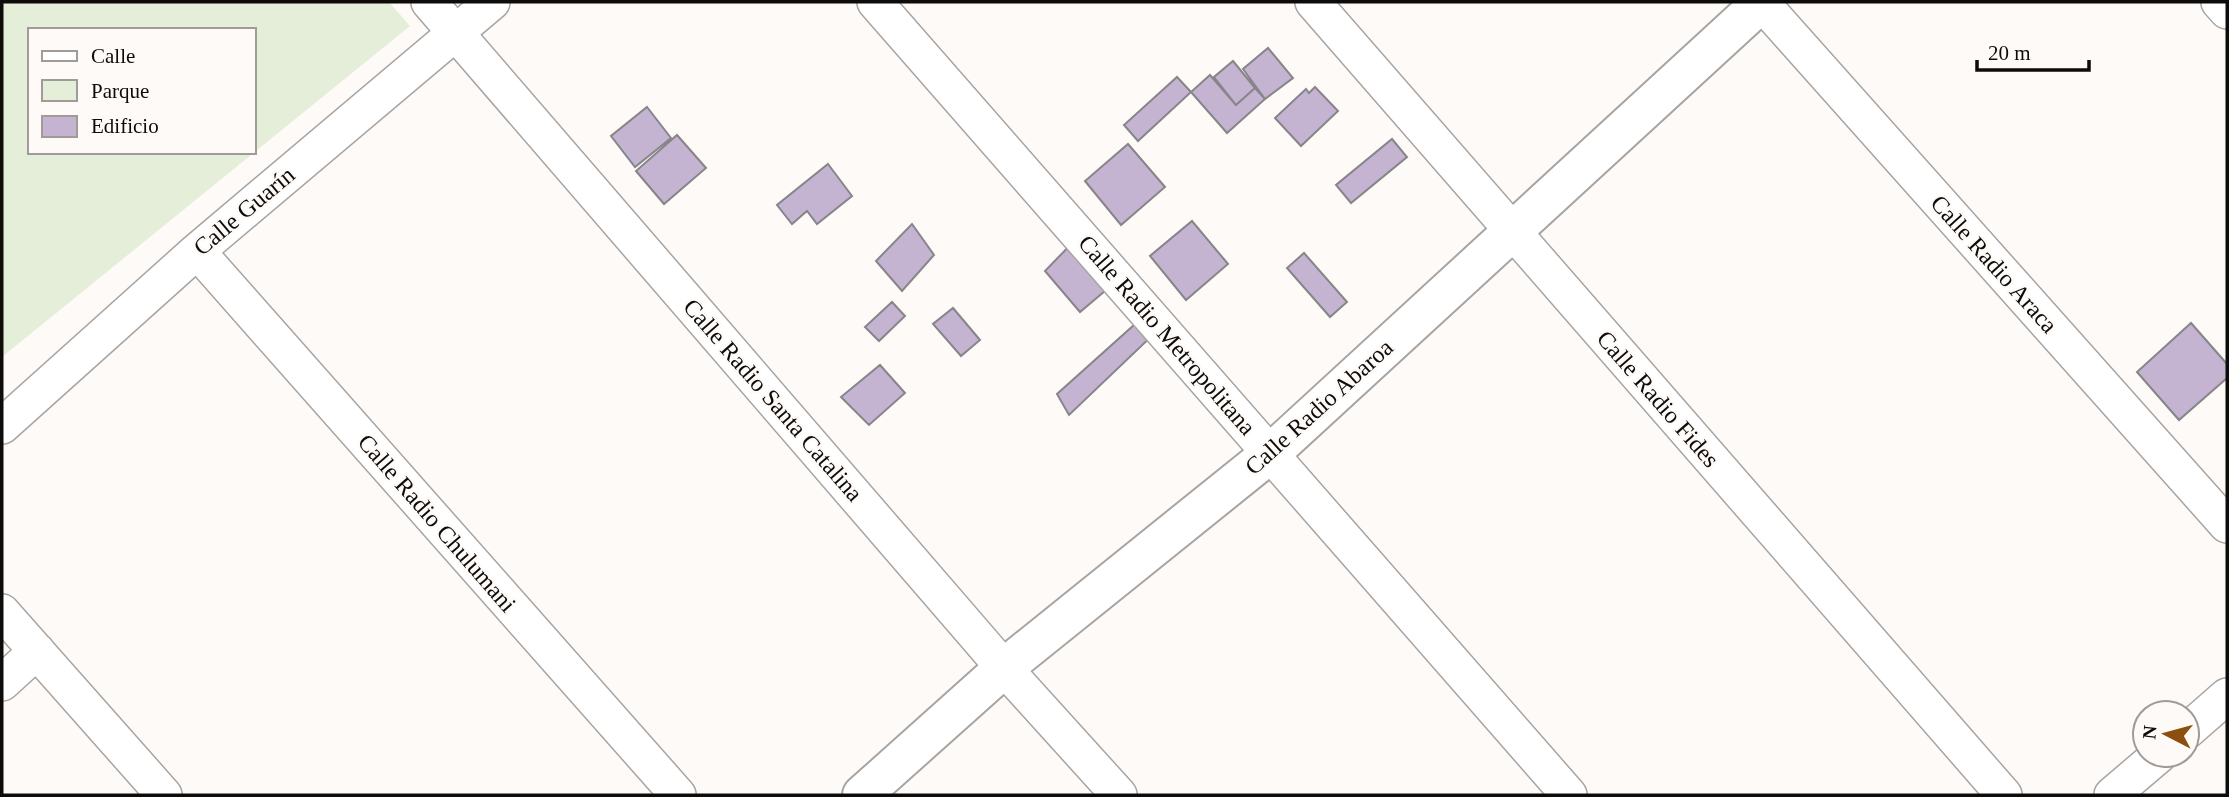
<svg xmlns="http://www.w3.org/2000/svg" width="2229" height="797" viewBox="0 0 2229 797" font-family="'Times New Roman',serif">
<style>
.green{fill:#e5eed9;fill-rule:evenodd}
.building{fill:#c4b4d2;stroke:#878589;stroke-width:2}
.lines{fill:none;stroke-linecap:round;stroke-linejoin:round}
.street-casing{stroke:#a8a4a1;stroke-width:38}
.secondary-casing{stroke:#a8a4a1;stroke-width:42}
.street{stroke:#fff;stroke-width:35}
.secondary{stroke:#fff;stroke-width:38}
.labels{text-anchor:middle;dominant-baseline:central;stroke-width:5;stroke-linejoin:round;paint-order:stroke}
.street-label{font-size:24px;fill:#0d0c0b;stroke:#fefaf7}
</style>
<rect width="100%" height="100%" fill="#fefaf7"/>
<path class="green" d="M2,2H389L410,26L2,357ZM30,30H254V152H30Z"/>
<path class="building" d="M1268,48L1293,78L1265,99L1243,69Z
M1233,61L1255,88L1236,105L1214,77Z
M1210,75L1236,105L1255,88L1265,99L1227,133L1191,92Z
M1177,77L1191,92L1138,141L1124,125Z
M1315,87L1338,111L1301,146L1275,118L1306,89L1309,93Z
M647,107L671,138L635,167L611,136Z
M677,135L706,168L664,204L636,171Z
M1392,139L1407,157L1351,203L1336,185Z
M1128,144L1165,187L1121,225L1085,181Z
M828,164L852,196L817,224L807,211L792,224L777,205Z
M1192,221L1228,264L1186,300L1150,256Z
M912,224L934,255L902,291L876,261Z
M1079,236L1118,280L1080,312L1045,271Z
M1304,253L1347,302L1330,317L1287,268Z
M892,302L905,316L879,341L865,327Z
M953,308L980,340L961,356L933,324Z
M1144,316L1157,331L1069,415L1057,394Z
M2191,323L2227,364V378L2179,420L2137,372Z
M880,365L905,393L869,425L841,397Z"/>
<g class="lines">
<g class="street-casing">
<path id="street" d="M429,2L1004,668L1119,795
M875,2L1569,795
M1313,2L2004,795
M1761,2L2227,525
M2219,2L2227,11
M197,251L678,795
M2,426L197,251L492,2
M2,612L164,795
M2,683L37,651
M2187,731L2227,696
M2112,795L2159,755"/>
</g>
<g class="secondary-casing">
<path id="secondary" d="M862,795L1004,668L1271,453L1762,2"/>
</g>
<use href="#street" class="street"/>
<use href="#secondary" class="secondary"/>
</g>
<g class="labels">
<g class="street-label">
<text transform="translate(244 211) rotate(-40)">Calle Guarín</text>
<text transform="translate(1994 264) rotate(48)">Calle Radio Araca</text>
<text transform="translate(1167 335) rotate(49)">Calle Radio Metropolitana</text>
<text transform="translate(1658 399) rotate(49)">Calle Radio Fides</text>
<text transform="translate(773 400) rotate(49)">Calle Radio Santa Catalina</text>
<text transform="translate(1319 407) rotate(-42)">Calle Radio Abaroa</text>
<text transform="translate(437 523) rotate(49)">Calle Radio Chulumani</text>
</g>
</g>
<rect width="2229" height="797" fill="none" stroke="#0d0c0b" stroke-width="7"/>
<rect x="28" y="28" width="228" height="126" fill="#fefaf7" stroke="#9e9b99" stroke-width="2"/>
<rect x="42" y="51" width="35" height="10" fill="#ffffff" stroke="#9e9b99" stroke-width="2"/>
<text x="91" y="63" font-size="21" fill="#0d0c0b">Calle</text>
<rect x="42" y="80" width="35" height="21" fill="#e5eed9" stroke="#9e9b99" stroke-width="2"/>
<text x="91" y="98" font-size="21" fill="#0d0c0b">Parque</text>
<rect x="42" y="116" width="35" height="21" fill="#c4b4d2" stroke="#9e9b99" stroke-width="2"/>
<text x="91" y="133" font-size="21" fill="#0d0c0b">Edificio</text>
<g transform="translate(2166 734) rotate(276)"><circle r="33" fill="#fefaf7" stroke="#9e9b99" stroke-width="2"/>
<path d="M0-5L12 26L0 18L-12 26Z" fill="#8c4f0f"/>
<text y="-10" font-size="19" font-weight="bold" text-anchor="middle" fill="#0d0c0b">N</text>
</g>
<path d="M1977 60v10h112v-10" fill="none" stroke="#0d0c0b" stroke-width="3.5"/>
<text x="1988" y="60" font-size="21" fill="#0d0c0b" stroke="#fefaf7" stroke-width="5" paint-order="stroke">20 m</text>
</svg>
